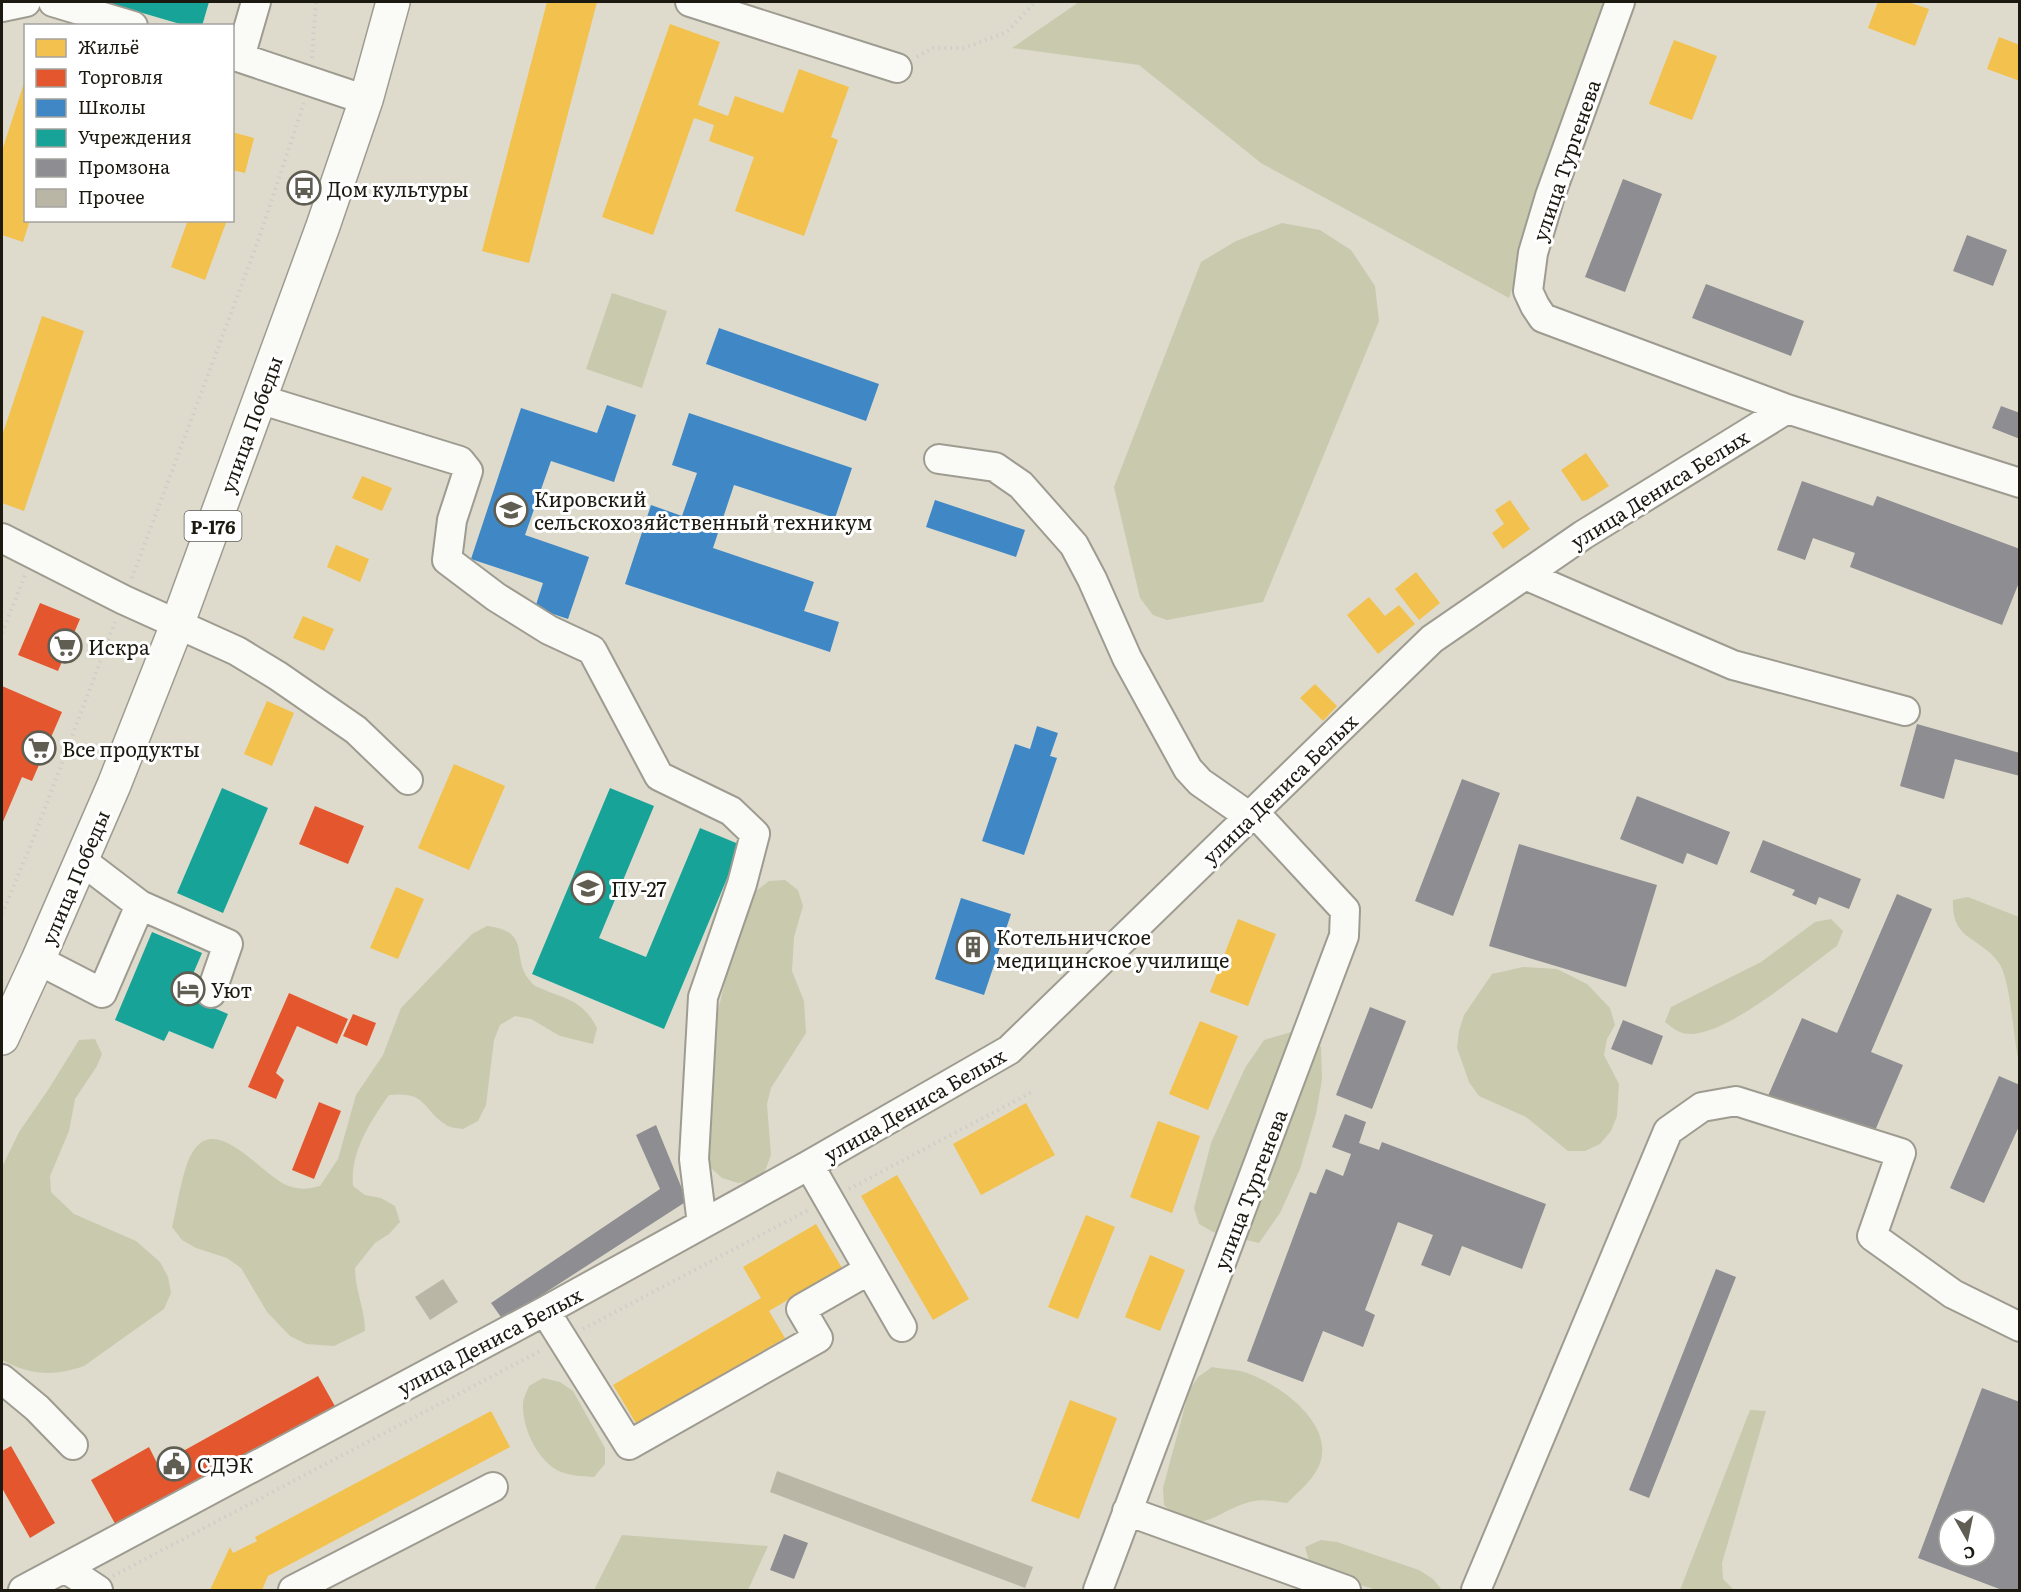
<svg xmlns="http://www.w3.org/2000/svg" width="2021" height="1592" viewBox="0 0 2021 1592" font-family="Literata,serif">
<style>
.green{fill:#c9c9ae}
.homes{fill:#f2c14e}
.shops{fill:#e4572e}
.schools{fill:#3f88c5}
.public{fill:#17a398}
.industry{fill:#8d8d92;fill-rule:evenodd}
.building{fill:#bab6a6}
.lines{fill:none;stroke-linecap:round;stroke-linejoin:round}
.minor-casing{stroke:#9e9b90;stroke-width:32}
.highway-casing{stroke:#9e9b90;stroke-width:36}
.path{stroke:#cecdc9;stroke-width:4;stroke-dasharray:1.5 4.5;stroke-linecap:butt}
.minor{stroke:#fafaf7;stroke-width:28}
.highway{stroke:#fafaf7;stroke-width:33}
.labels{text-anchor:middle;dominant-baseline:central;stroke-width:6;stroke-linejoin:round;paint-order:stroke}
.shield{fill:#fff;stroke:#605f58;stroke-width:1.5}
.shield-label{font-size:18px;font-weight:bold;fill:#1c1a10}
.street-label{font-size:20px;fill:#1c1a10;stroke:#fff}
.poi-label{font-size:20px;fill:#1c1a10;stroke:#fff;text-anchor:start}
</style>
<rect width="100%" height="100%" fill="#dedbcc"/>
<path class="green" d="M1079,2H1611L1509,298L1261,163L1139,65L1012,48Z
M1282,223L1320,230L1351,250L1375,286L1379,321L1263,602L1167,620L1153,615L1140,598L1114,487L1201,262L1236,241Z
M612,293L667,311L642,388L586,369Z
M785,880L798,890L803,906L794,937L792,971L804,1001L806,1033L771,1088L767,1104L771,1155L765,1171L751,1181L738,1183L722,1178L711,1168L703,1135L716,1019L740,920L756,891L769,881Z
M1968,897L2019,917V1062C2013,1038 2011,981 1999,963C1980,936 1951,941 1953,900Z
M1831,919L1843,931L1837,946C1802,971 1734,1030 1693,1034C1681,1035 1674,1029 1665,1022L1671,1007L1761,962L1815,922Z
M487,926C534,932 509,958 531,982C534,987 541,988 547,991C571,1000 585,1004 597,1028L593,1044L560,1036L531,1019L515,1016L500,1025L494,1040L486,1105L478,1121L463,1129C457,1128 449,1128 445,1124C421,1108 427,1091 389,1095C371,1121 350,1151 353,1186L365,1195L381,1198L395,1206L400,1222L389,1234L375,1243L355,1268C355,1290 365,1309 365,1331L334,1346L306,1344L290,1336L267,1312L241,1268L227,1258L196,1248L182,1240L172,1227C177,1207 180,1184 187,1164C210,1101 259,1175 289,1186C301,1190 308,1189 320,1186L338,1159L356,1095L383,1055L401,1008L472,934Z
M1523,967L1557,969L1587,984L1610,1008L1615,1025L1607,1039L1604,1055L1619,1084L1617,1116L1611,1131L1600,1144L1585,1151H1568L1526,1117L1479,1096L1469,1082L1457,1048L1459,1031L1464,1015L1492,974Z
M1295,1031L1310,1035L1321,1047L1322,1079L1316,1114L1300,1169L1280,1213L1259,1243L1213,1232L1199,1224L1194,1208L1211,1143L1245,1068L1264,1040Z
M95,1039L102,1054L97,1066L75,1099L69,1131L50,1176L51,1192L74,1214L136,1241L160,1262L168,1277L171,1293L164,1309L84,1366C52,1377 31,1375 2,1360V1167L19,1132L48,1090L79,1040Z
M1212,1367C1222,1369 1234,1369 1244,1372C1279,1383 1339,1426 1318,1468C1311,1482 1298,1492 1287,1503C1277,1502 1264,1499 1254,1501C1215,1509 1204,1541 1164,1505L1163,1488L1189,1391L1198,1377Z
M543,1378L560,1382L573,1391L605,1448V1464L594,1477C583,1476 571,1476 561,1472C538,1462 522,1428 523,1404C523,1398 527,1392 529,1386Z
M1750,1410L1766,1411L1722,1563L1723,1579L1734,1590H1680Z
M622,1535L768,1546L748,1590H594Z
M1321,1540L1337,1542L1419,1570L1433,1579L1442,1590H1377L1340,1579L1310,1564L1305,1547Z"/>
<path class="homes" d="M547,2H597L529,263L482,251Z
M1878,2H1908L1929,9L1915,46L1868,28Z
M670,24L720,42L698,105L728,116L735,96L783,113L799,69L849,87L831,137L838,140L804,236L735,211L754,157L709,141L714,125L694,118L653,235L602,217Z
M1999,37L2020,45V81L1987,69Z
M1674,40L1717,56L1692,120L1649,104Z
M25,80L26,220H30L23,242L2,235V151Z
M232,132L254,138L245,173L232,170Z
M188,220H227L205,280L171,267Z
M42,316L84,331L24,511L2,503V436Z
M1586,453L1609,486L1587,500L1582,501L1561,470Z
M362,476L392,488L382,511L352,498Z
M1510,500L1530,529L1503,549L1492,533L1504,524L1495,510Z
M336,545L369,559L360,582L327,567Z
M1416,572L1440,603L1419,620L1395,589Z
M1369,597L1385,616L1399,605L1415,624L1378,654L1347,615Z
M303,616L334,629L324,651L293,638Z
M1315,684L1337,706L1323,721L1300,698Z
M267,701L294,713L272,766L244,754Z
M454,764L505,786L469,870L418,848Z
M396,887L424,899L398,959L370,948Z
M1238,919L1276,934L1248,1006L1210,992Z
M1200,1021L1238,1036L1208,1110L1169,1094Z
M1026,1103L1055,1155L981,1195L953,1144Z
M1158,1121L1200,1136L1172,1213L1130,1197Z
M897,1175L969,1299L933,1320L861,1196Z
M1086,1215L1115,1227L1078,1319L1048,1307Z
M816,1224L842,1268L769,1311L785,1338L637,1425L613,1385L761,1298L743,1267Z
M1150,1255L1185,1270L1160,1331L1125,1317Z
M1070,1400L1117,1418L1079,1519L1031,1501Z
M491,1411L510,1447L268,1576L262,1590H210L230,1547L233,1553L257,1541L255,1537Z"/>
<path class="shops" d="M40,603L80,619L58,671L18,655Z
M2,686L62,712L32,781L22,777L2,824Z
M315,806L364,826L348,864L299,844Z
M289,993L348,1019L337,1044L297,1026L276,1073L284,1080L276,1099L248,1087Z
M353,1014L376,1023L367,1046L343,1036Z
M319,1102L341,1111L314,1179L292,1170Z
M318,1376L336,1408L118,1529L91,1480L149,1447L158,1465Z
M11,1446L55,1523L30,1538L2,1488V1451Z"/>
<path class="schools" d="M719,328L879,384L866,421L706,364Z
M607,405L636,415L614,482L551,461L525,535L589,557L568,619L535,608L543,583L471,559L521,408L597,433Z
M689,413L852,468L835,518L734,485L713,548L814,582L804,611L839,622L830,652L625,584L651,505L682,516L697,473L672,465Z
M935,500L1025,530L1016,557L926,527Z
M1037,726L1058,733L1050,756L1057,758L1024,855L982,841L1015,744L1030,749Z
M961,898L1011,914L984,995L935,979Z"/>
<path class="public" d="M105,2H209L202,26H187Z
M222,788L268,808L223,913L177,893Z
M610,788L654,806L599,938L646,957L700,828L741,845L664,1029L532,974Z
M152,932L202,953L184,995L228,1014L213,1049L169,1031L164,1041L115,1020Z"/>
<path class="industry" d="M1623,179L1662,194L1625,292L1585,277Z
M1967,235L2007,250L1993,286L1953,271Z
M1706,284L1804,321L1791,356L1692,318Z
M2001,406L2020,413V439L1992,428Z
M1802,481L1873,506L1877,496L2020,549V580L2002,625L1850,567L1855,553L1813,538L1805,560L1777,550Z
M1917,724L2020,753V776L1955,759L1944,799L1900,786Z
M1462,779L1500,793L1453,916L1415,901Z
M1637,796L1730,832L1717,865L1687,853L1683,864L1620,839Z
M1763,840L1861,879L1849,909L1819,897L1816,905L1792,895L1795,890L1750,872Z
M1519,844L1657,885L1626,987L1489,946Z
M1897,894L1932,909L1871,1052L1903,1065L1871,1140L1768,1096L1802,1018L1837,1033Z
M1370,1007L1406,1021L1372,1109L1336,1095Z
M1623,1020L1663,1036L1652,1065L1611,1049Z
M1999,1076L2020,1085V1124L1984,1203L1950,1188Z
M1345,1114L1366,1122L1359,1143L1379,1150L1382,1142L1546,1204L1522,1269L1462,1246L1450,1276L1421,1265L1433,1235L1398,1222L1365,1310L1375,1315L1363,1347L1323,1331L1303,1382L1247,1361L1310,1192L1316,1194L1326,1169L1343,1176L1351,1154L1332,1147Z
M656,1125L687,1201L503,1320L491,1303L660,1189L636,1135Z
M1716,1269L1736,1277L1649,1498L1629,1490Z
M1982,1388L2020,1402V1590H2002L1918,1558ZM1949,1520H1985V1556H1949Z
M784,1534L808,1543L794,1579L770,1570Z"/>
<path class="building" d="M443,1279L458,1302L430,1320L415,1297Z
M777,1471L1033,1567L1025,1588L770,1492Z"/>
<g class="lines">
<g class="minor-casing">
<path id="minor" d="M53,2L133,26
M690,2L897,68
M1620,2L1550,196L1533,253L1528,291L1535,306L1543,318L1787,409L2020,483
M2,7L26,2
M232,55L366,100
M240,57L256,2
M259,399L460,461L468,471L452,520L447,560L496,597L549,630L592,650L659,776L731,811L755,834L742,884L703,997L694,1159L702,1224
M939,459L995,467L1021,485L1074,545L1092,579L1127,658L1188,769L1200,782L1250,817
M2,538L124,600L237,651L278,676L356,730L408,780
M1525,575L1733,665L1905,711
M81,860L140,905L228,944L211,993
M38,960L102,993L140,905
M809,1165L902,1327
M545,1311L629,1445L818,1338L801,1309L869,1270
M2,1379L37,1408L73,1445
M1127,1511L1346,1590
M65,1568L98,1590
M23,1590L545,1311L809,1165L1009,1050L1432,639L1583,535L1787,409
M293,1590L493,1487
M1098,1590L1344,936L1345,910L1254,812
M1476,1590L1668,1131L1702,1107L1736,1101L1901,1153L1872,1236L1953,1294L2020,1327"/>
</g>
<g class="highway-casing">
<path id="highway" d="M2,1038L38,960L114,785L177,625L323,226L366,100L393,2"/>
</g>
<path class="path" d="M917,57L933,48H964L1007,32L1035,2
M312,58L316,2
M132,578L258,241L304,103
M2,633L25,575
M2,914L36,832L115,622
M849,1189L1034,1091
M583,1329L810,1209
M113,1576L542,1350"/>
<use href="#minor" class="minor"/>
<use href="#highway" class="highway"/>
</g>
<defs>
<g id="bus-ring" transform="scale(1.725)"><circle r="9.5" fill="#fff" stroke="#605e52" stroke-width="1.5"/><path d="M-5-6H5V4H4V6H2V4H-2V6H-4V4H-5ZM-3.5-4V0h7V-4ZM-3.5 1.2v1.5H-2V1.2ZM2 1.2v1.5H3.5V1.2Z" fill="#605e52"/></g>
<g id="university-ring" transform="scale(1.725)"><circle r="9.5" fill="#fff" stroke="#605e52" stroke-width="1.5"/><path d="M0-5L7-2L0 1L-7-2ZM-4 1L0 2.5L4 1V4Q0 6-4 4Z" fill="#605e52"/></g>
<g id="supermarket-ring" transform="scale(1.725)"><circle r="9.5" fill="#fff" stroke="#605e52" stroke-width="1.5"/><path d="M-6-5.5h2.5l.6 2H6L4.5 2H-2.5L-4.4-4H-6ZM-1.5 3.2a1.3 1.3 0 1 0 .1 0ZM3 3.2a1.3 1.3 0 1 0 .1 0Z" fill="#605e52"/></g>
<g id="building-ring" transform="scale(1.725)"><circle r="9.5" fill="#fff" stroke="#605e52" stroke-width="1.5"/><path d="M-4-6H4V6H1V3H-1V6H-4ZM-2.5-4.3h1.7v1.8h-1.7ZM.8-4.3h1.7v1.8H.8ZM-2.5-1h1.7V.8h-1.7ZM.8-1h1.7V.8H.8Z" fill="#605e52"/></g>
<g id="hotel-ring" transform="scale(1.725)"><circle r="9.5" fill="#fff" stroke="#605e52" stroke-width="1.5"/><path d="M-6-4.5h1.5V1H6V5H4.5V3h-9V5H-6ZM-4 0a1.8 1.8 0 1 1 3.6 0ZM.5 0V-2.5h3Q6-2.5 6 0Z" fill="#605e52"/></g>
<g id="civic-ring" transform="scale(1.725)"><circle r="9.5" fill="#fff" stroke="#605e52" stroke-width="1.5"/><path d="M-.6-6.5H3V-4.5H.6V-3L4-1V1h2V6H-6V1h2V-1L-.6-3ZM-1.2 2.5V6h2.4V2.5Z" fill="#605e52"/></g>
</defs>
<g fill-rule="evenodd">
<use href="#bus-ring" x="304" y="188"/>
<use href="#university-ring" x="511" y="510"/>
<use href="#supermarket-ring" x="65" y="646"/>
<use href="#supermarket-ring" x="39" y="748"/>
<use href="#university-ring" x="588" y="888"/>
<use href="#building-ring" x="973" y="947"/>
<use href="#hotel-ring" x="188" y="989"/>
<use href="#civic-ring" x="174" y="1464"/>
</g>
<g class="labels">
<rect class="shield" x="184.5" y="511" width="57" height="30" rx="4.5"/>
<g class="shield-label">
<text x="213" y="526">Р-176</text>
</g>
<g class="street-label">
<text transform="translate(1565 160) rotate(-71)">улица Тургенева</text>
<text transform="translate(250 424) rotate(-70)">улица Победы</text>
<text transform="translate(1659 488) rotate(-32)">улица Дениса Белых</text>
<text transform="translate(1279 788) rotate(-44)">улица Дениса Белых</text>
<text transform="translate(74 877) rotate(-67)">улица Победы</text>
<text transform="translate(914 1104) rotate(-30)">улица Дениса Белых</text>
<text transform="translate(1249 1189) rotate(-69)">улица Тургенева</text>
<text transform="translate(489 1340) rotate(-28)">улица Дениса Белых</text>
</g>
<g class="poi-label">
<text x="327" y="188">Дом культуры</text>
<text x="534" y="498">Кировский<tspan x="534" dy="23">сельскохозяйственный техникум</tspan></text>
<text x="88" y="646">Искра</text>
<text x="62" y="748">Все продукты</text>
<text x="611" y="888">ПУ-27</text>
<text x="996" y="936">Котельничское<tspan x="996" dy="23">медицинское училище</tspan></text>
<text x="211" y="989">Уют</text>
<text x="197" y="1464">СДЭК</text>
</g>
</g>
<rect width="2021" height="1592" fill="none" stroke="#1c1a10" stroke-width="6"/>
<rect x="24" y="24" width="210" height="198" fill="#ffffff" stroke="#a4a39f" stroke-width="1.5"/>
<rect x="36" y="39" width="30" height="18" fill="#f2c14e" stroke="#a4a39f" stroke-width="1.5"/>
<text x="78" y="54" font-size="18" fill="#1c1a10">Жильё</text>
<rect x="36" y="69" width="30" height="18" fill="#e4572e" stroke="#a4a39f" stroke-width="1.5"/>
<text x="78" y="84" font-size="18" fill="#1c1a10">Торговля</text>
<rect x="36" y="99" width="30" height="18" fill="#3f88c5" stroke="#a4a39f" stroke-width="1.5"/>
<text x="78" y="114" font-size="18" fill="#1c1a10">Школы</text>
<rect x="36" y="129" width="30" height="18" fill="#17a398" stroke="#a4a39f" stroke-width="1.5"/>
<text x="78" y="144" font-size="18" fill="#1c1a10">Учреждения</text>
<rect x="36" y="159" width="30" height="18" fill="#8d8d92" stroke="#a4a39f" stroke-width="1.5"/>
<text x="78" y="174" font-size="18" fill="#1c1a10">Промзона</text>
<rect x="36" y="189" width="30" height="18" fill="#bab6a6" stroke="#a4a39f" stroke-width="1.5"/>
<text x="78" y="204" font-size="18" fill="#1c1a10">Прочее</text>
<g transform="translate(1967 1538) rotate(171)"><circle r="28" fill="#ffffff" stroke="#a4a39f" stroke-width="1.5"/>
<path d="M0-4.5L10 22L0 15L-10 22Z" fill="#605e52"/>
<text y="-9" font-size="16" font-weight="bold" text-anchor="middle" fill="#1c1a10">С</text>
</g>
</svg>
